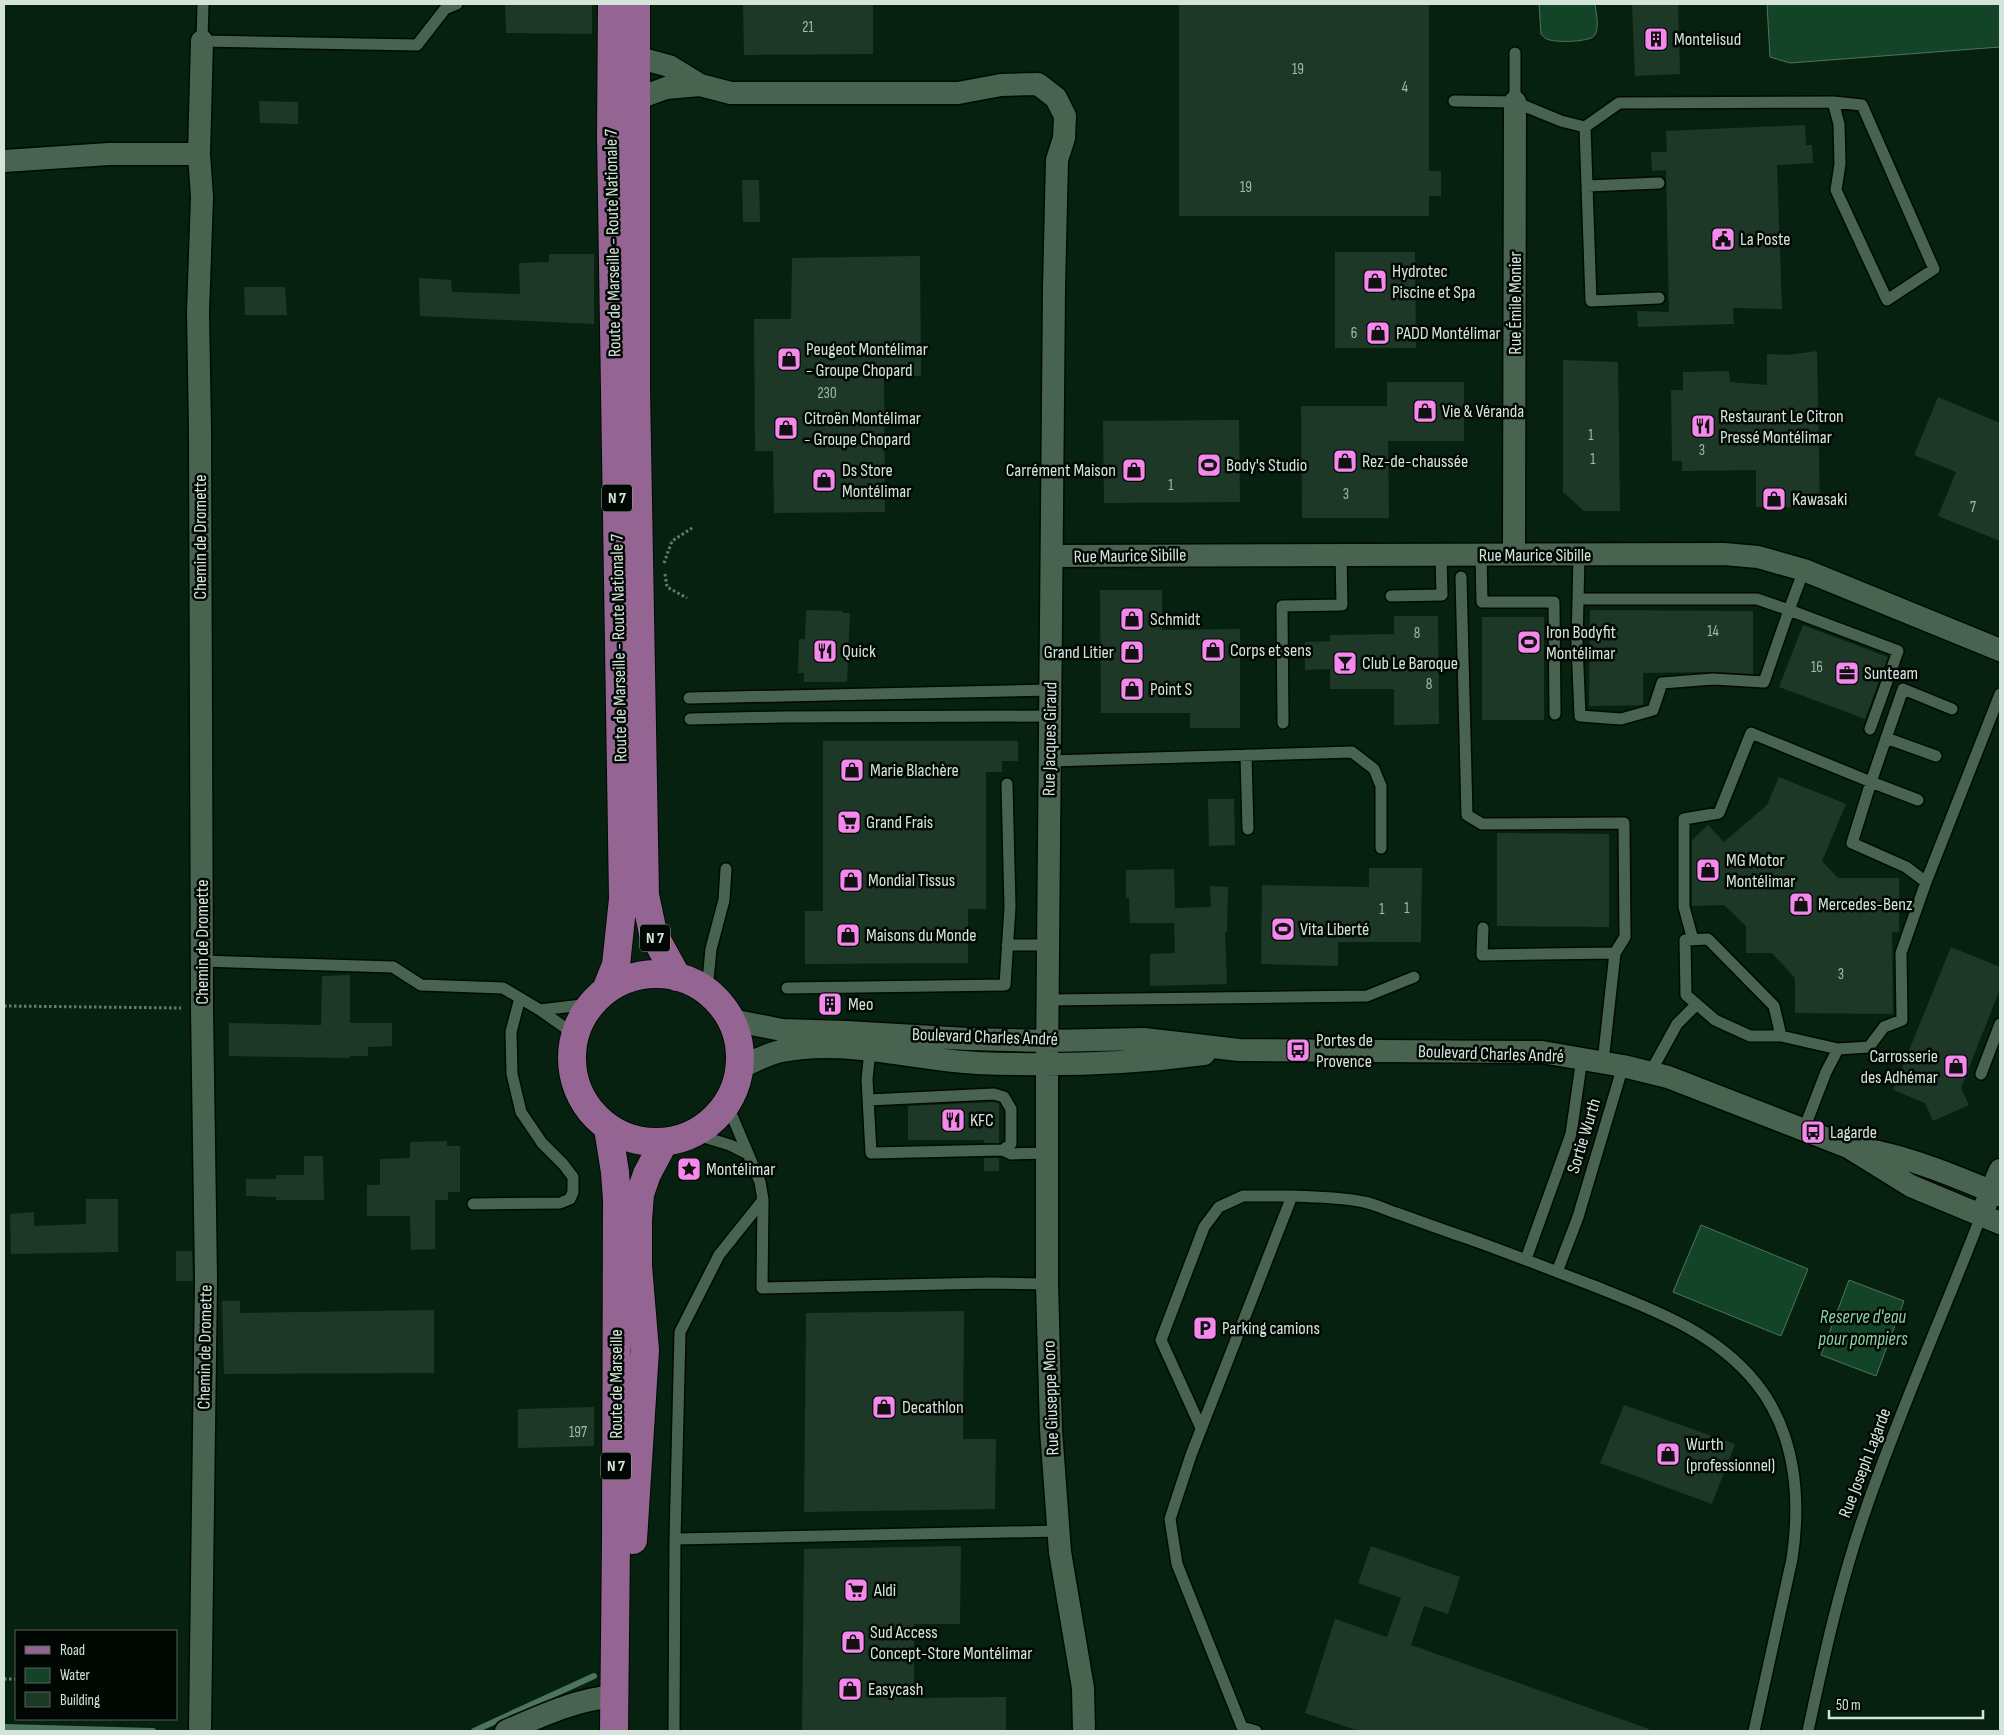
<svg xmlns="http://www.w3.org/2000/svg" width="2004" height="1735" viewBox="0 0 2004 1735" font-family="'Sofia Sans Condensed',sans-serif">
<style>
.water{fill:#134428;stroke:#4d745d}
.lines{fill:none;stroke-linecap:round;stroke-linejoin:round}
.stream{stroke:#4d745d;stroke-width:6}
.building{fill:#1e3827}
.service-casing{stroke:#000a01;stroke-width:14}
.minor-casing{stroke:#000a01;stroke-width:25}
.primary-casing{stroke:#000a01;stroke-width:30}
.path{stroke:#667b6e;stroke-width:3;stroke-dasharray:2.5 2.5;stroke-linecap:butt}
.service{stroke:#486350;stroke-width:11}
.minor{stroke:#486350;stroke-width:22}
.primary{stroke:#946593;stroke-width:28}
.labels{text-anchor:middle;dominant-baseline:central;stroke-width:5;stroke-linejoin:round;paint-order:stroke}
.number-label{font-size:15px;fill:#a6b9ac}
.shield{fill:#010803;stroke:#95a299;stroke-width:1}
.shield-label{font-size:16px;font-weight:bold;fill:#d4e4d9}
.poi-label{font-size:18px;fill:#d4e4d9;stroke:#010803;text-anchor:start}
.street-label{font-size:18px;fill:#d4e4d9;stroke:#010803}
.water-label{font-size:19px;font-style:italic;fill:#8ad4a3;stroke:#010803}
</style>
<rect width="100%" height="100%" fill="#072111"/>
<path class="water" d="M1539,4H1595C1596,12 1600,29 1594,36C1589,42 1555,43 1547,39C1545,39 1543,36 1541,34Z
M1767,4H2000V47L1790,63L1770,57Z
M1701,1225L1808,1269L1781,1336L1673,1292Z
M1849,1280L1904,1301L1876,1376L1821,1355Z"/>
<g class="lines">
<path class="stream" d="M4,1727L153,1731
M474,1731L594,1676"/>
</g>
<path class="building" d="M505,4H592V34L506,33Z
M743,4H873V54L744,55Z
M1179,4H1429V171H1441V196H1429V216H1179Z
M1632,4H1678L1680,74L1635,76Z
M259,101L298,102V124L260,123Z
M1805,125L1806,145H1812L1813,163L1777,165L1782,309L1733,308L1734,324L1638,327L1637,311L1669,312L1666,170L1652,171L1651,152H1667L1666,131Z
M742,180H759L760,222H743Z
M1335,252H1415L1416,348H1335Z
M549,254H594V324L420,316L419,278L451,280L452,292L520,294L519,263L549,262Z
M920,256L921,376H884L885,512L774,513L773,451H755L754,319H791L792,258Z
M244,287H285L287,315H245Z
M1817,351L1820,507H1756V470L1682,471V461H1672L1671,390H1683V372L1729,371L1730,382L1767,385V354L1787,355Z
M1563,360L1618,362L1620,511H1584L1563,492Z
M1387,382H1464V441H1388L1389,518H1302L1301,406H1387Z
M1938,397L2000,423V541L1938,516L1956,472L1914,455Z
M1239,420L1240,502L1104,503L1103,421Z
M1100,590H1162V630L1240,629V728H1190V713H1101Z
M806,610L843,611L842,613H850L847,682H804V673H798L799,639H805Z
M1590,610L1753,611V674L1713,672L1643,673V705L1589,706Z
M1394,616H1438L1439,724L1394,725V689H1330V669L1305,670V642L1330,641V635L1394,634Z
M1482,617H1544V720H1482Z
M1803,625L1888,657L1865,719L1779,687Z
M823,741H1018V761H1002V772H986V909H968V963L805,964V911H823Z
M1779,777L1846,804L1822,861L1838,878H1899V932H1892L1893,1014L1795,1013V978L1772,953H1746V926L1724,905L1692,906V840L1708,825L1724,842L1767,805Z
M1208,799H1234L1235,845L1209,846Z
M1497,833L1609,834V927L1497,926Z
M1369,868H1422L1421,942H1338V966L1261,964L1262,885L1369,887Z
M1174,869L1175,908L1211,907L1210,886L1228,887L1227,932H1225L1227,984L1150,986V954L1175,953L1174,923H1130L1129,898H1126V870Z
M1951,947L2000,967V989L1961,1088L1969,1105L1933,1121L1925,1103L1893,1090Z
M350,975V1023H392V1046L368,1047V1056H350V1058L229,1056V1023L321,1025L322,976Z
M993,1102L999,1103V1143H984V1140H908V1106Z
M447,1141V1146H460V1192H448V1200H435V1249L411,1250L410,1216H367V1185H380V1159L410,1158V1142Z
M304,1156H323L324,1200H276V1197L246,1196V1179H276V1175H304Z
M984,1158H999V1171H984Z
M86,1199H118V1252L11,1254L10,1214L34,1212V1226L86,1224Z
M176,1251H192L193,1281H176Z
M222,1301H240V1313L434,1310V1373L224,1374Z
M964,1311L963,1439H996L995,1509L804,1512L806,1313Z
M1624,1405L1735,1444L1712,1504L1600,1463Z
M594,1407V1446L518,1448V1409Z
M961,1546L960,1624H914V1698L1006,1697V1731H802L804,1549Z
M1371,1546L1460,1577L1448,1614L1424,1606L1411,1645L1649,1729V1731H1359L1305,1713L1335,1619L1387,1637L1401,1598L1358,1583Z"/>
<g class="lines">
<g class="service-casing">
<path id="service" d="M203,4L202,41L417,45L445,9L457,4
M1454,101L1515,102L1561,121L1585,127L1619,103L1833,102L1862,105L1934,269L1887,300L1836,190L1840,164L1839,124L1833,102
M1515,102V53
M1585,127L1591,301L1659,298
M1587,186L1659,183
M1481,555L1482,602H1554L1555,714
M1579,555L1577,644L1580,716L1621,719L1653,710L1662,683L1713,679L1764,682L1789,610L1898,651L1870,729
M1461,577L1467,815L1482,824L1624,823L1625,937L1615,953
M1391,596L1442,595L1441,555
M1578,599H1757L1789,610L1804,570
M689,698L1051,690
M690,719L781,717L1050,716
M1283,723L1282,606L1342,605L1341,556
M1886,738L1936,756
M1246,755L1248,829
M1050,761L1352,752L1374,769L1381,786V848
M1918,800L1871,782L1903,689L1952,709
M1483,928L1482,955L1615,953L1603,1062
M1693,940L1684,907V819L1719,813L1751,733L1871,782L1852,843L1906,867L1926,882
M1007,945H1048
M202,961L393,967L421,985L503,988L540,1010L574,1034
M787,988L1005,985L1010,907L1007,784
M707,991L711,949L724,900L726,869
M1048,1000L1367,996L1414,977
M540,1010L590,1004
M1781,1036H1750L1715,1020L1686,995L1685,940L1708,939L1774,1006L1781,1036L1838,1049L1826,1072L1804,1129
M1838,1049L1869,1047L1884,1027L1902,1020L1901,953L1926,882L2000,694
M870,1051L867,1079L871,1153L1003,1150L1011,1154L1047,1153
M1650,1073L1677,1024L1696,1005
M1981,1074L2000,1024
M868,1100L994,1094L1004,1097L1011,1109V1144L1003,1150
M727,1104L760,1182L763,1200L762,1288L990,1283L1047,1284
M694,1134L730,1145L748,1154
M473,1204L560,1203L570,1199L573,1192V1177L563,1164L542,1143L521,1112L512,1074L511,1032L520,998
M1526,1259L1571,1134L1582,1058
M1557,1272L1578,1217L1623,1066
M1201,1428L1161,1340L1204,1227L1219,1207L1243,1196H1292
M675,1539L1058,1531
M674,1731L675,1539L680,1332L719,1255L763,1200
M1256,1731L1242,1727L1177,1564L1170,1519L1191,1455L1292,1196C1315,1197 1342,1197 1364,1202C1374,1204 1385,1209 1396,1213C1419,1221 1443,1230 1467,1238C1509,1253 1552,1270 1594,1286C1654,1310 1715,1332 1756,1383C1796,1433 1801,1499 1792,1559L1754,1731
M1808,1731C1824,1657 1840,1583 1865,1512C1899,1412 1943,1315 1981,1216"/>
</g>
<g class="minor-casing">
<path id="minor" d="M636,57L669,66L700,85L731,93H958L1001,85L1038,84L1056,98L1065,116L1064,138L1057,160L1054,288L1047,1063V1284L1051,1430L1060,1552L1083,1688L1084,1731
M636,99L666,88L700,85
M4,161L109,154H199
M1514,554L1515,102
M1052,556L1724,554L1758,557L1804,570L2000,650
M731,1020L782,1030L846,1032L968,1039L1047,1041L1144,1039L1239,1050L1542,1052L1623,1066L1668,1077L1848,1147L1911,1186L2000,1223
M740,1068C753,1062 768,1053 782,1051C846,1038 913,1060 977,1063C1053,1066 1129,1064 1204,1054
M1864,1149C1910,1157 1957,1177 2000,1195
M1985,1206L2000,1170
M200,1731L206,1279L202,1008L200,430L198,312L202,197L199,154L202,41
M506,1731C541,1716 574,1700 614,1696"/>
</g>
<g class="primary-casing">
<path id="primary" d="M636,4V389L645,895L653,933L677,977
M572 1058a84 84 0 1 1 168 0a84 84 0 1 1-168 0Z
M606,990L616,965L623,899L611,136L612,4
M608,1128L615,1172L617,1200L616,1542L614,1731
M633,1540L645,1350L638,1266V1220L640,1194L647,1174L664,1142"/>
</g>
<path class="path" d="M664,563L672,541L692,528
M665,574L667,587L687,598
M4,1006L181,1008
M4,1679H16"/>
<use href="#service" class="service"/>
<use href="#minor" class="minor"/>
<use href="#primary" class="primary"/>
</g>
<defs>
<g id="building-square" transform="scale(1.25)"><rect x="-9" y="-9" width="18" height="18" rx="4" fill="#f688ed" stroke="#010803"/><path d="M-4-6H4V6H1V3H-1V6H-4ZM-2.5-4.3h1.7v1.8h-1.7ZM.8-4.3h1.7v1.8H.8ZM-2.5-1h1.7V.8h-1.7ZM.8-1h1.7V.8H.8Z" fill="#111"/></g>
<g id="civic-square" transform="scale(1.25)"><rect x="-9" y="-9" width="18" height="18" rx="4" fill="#f688ed" stroke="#010803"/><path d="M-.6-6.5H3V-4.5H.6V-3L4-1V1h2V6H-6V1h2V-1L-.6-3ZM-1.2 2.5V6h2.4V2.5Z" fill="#111"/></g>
<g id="shop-square" transform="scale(1.25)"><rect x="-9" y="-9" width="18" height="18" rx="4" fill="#f688ed" stroke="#010803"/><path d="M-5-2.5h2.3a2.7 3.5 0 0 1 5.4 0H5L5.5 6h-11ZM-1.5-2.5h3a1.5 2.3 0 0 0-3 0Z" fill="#111"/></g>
<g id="restaurant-square" transform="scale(1.25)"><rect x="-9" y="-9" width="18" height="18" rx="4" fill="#f688ed" stroke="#010803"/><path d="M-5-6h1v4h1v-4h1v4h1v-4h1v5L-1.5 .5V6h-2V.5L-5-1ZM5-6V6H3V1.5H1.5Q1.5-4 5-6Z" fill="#111"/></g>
<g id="stadium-square" transform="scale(1.25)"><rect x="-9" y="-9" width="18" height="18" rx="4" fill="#f688ed" stroke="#010803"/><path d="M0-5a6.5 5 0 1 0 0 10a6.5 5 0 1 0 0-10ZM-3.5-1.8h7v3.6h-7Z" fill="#111"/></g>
<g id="bar-square" transform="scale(1.25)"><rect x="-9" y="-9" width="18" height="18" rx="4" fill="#f688ed" stroke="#010803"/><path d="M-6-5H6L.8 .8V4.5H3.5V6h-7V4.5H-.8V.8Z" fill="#111"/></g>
<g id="office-square" transform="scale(1.25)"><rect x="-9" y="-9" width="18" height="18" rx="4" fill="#f688ed" stroke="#010803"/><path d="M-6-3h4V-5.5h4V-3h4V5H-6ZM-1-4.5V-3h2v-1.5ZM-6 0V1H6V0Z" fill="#111"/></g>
<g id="supermarket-square" transform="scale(1.25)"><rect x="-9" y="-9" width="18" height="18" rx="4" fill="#f688ed" stroke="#010803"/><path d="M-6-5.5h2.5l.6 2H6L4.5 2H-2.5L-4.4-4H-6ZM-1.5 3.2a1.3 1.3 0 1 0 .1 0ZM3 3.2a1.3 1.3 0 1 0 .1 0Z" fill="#111"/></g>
<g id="bus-square" transform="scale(1.25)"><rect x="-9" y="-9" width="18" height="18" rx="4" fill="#f688ed" stroke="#010803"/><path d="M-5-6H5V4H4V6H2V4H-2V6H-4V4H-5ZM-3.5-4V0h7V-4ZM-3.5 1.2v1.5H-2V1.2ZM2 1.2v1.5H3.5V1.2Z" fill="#111"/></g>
<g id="sight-square" transform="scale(1.25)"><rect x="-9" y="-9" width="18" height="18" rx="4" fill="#f688ed" stroke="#010803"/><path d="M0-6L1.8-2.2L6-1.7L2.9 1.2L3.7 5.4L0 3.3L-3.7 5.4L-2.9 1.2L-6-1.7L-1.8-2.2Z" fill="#111"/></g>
<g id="parking-square" transform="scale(1.25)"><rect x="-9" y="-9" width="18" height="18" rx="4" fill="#f688ed" stroke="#010803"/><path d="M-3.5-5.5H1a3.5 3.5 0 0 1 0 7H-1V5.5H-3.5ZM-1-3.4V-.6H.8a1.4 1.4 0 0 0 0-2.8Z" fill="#111"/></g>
</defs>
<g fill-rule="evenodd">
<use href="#building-square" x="1656" y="39"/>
<use href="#civic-square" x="1723" y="239"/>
<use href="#shop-square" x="1375" y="281"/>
<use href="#shop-square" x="1378" y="333"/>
<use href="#shop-square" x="789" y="359"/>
<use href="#shop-square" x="1425" y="411"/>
<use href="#restaurant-square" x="1703" y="426"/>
<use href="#shop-square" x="786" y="428"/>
<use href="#shop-square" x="1345" y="461"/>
<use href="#stadium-square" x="1209" y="465"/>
<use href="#shop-square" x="1134" y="470"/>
<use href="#shop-square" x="824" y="480"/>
<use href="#shop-square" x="1774" y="499"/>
<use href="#shop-square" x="1132" y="619"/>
<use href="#stadium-square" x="1529" y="642"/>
<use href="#shop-square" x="1213" y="650"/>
<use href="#restaurant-square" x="825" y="651"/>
<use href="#shop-square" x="1132" y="652"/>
<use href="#bar-square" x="1345" y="663"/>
<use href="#office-square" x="1847" y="673"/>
<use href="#shop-square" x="1132" y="689"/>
<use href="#shop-square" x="852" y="770"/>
<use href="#supermarket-square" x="849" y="822"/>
<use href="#shop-square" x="1708" y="870"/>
<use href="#shop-square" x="851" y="880"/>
<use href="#shop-square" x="1801" y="904"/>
<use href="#stadium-square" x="1283" y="929"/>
<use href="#shop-square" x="848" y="935"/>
<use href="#building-square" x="830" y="1004"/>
<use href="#bus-square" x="1298" y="1050"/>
<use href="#shop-square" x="1956" y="1066"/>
<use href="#restaurant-square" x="953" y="1120"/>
<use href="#bus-square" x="1813" y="1132"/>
<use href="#sight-square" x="689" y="1169"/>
<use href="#parking-square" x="1205" y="1328"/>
<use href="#shop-square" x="884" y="1407"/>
<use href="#shop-square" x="1668" y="1454"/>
<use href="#supermarket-square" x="856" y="1590"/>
<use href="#shop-square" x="853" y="1642"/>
<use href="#shop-square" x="850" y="1689"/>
</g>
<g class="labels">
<g class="number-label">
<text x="808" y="27">21</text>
<text x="1298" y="69">19</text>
<text x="1405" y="87">4</text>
<text x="1246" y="187">19</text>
<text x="1354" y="333">6</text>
<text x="827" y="393">230</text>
<text x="1591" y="435">1</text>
<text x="1702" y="450">3</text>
<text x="1593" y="459">1</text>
<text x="1171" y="485">1</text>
<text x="1346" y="494">3</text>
<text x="1973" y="507">7</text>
<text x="1713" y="631">14</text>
<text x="1417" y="633">8</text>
<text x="1817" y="667">16</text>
<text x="1429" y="684">8</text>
<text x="1407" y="908">1</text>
<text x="1382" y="909">1</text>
<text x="1841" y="974">3</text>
<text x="578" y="1432">197</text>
</g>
<g class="shield">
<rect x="602" y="484.5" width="30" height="27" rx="4"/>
<rect x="640" y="924.5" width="30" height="27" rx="4"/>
<rect x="601" y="1452.5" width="30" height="27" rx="4"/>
</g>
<g class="shield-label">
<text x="617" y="498">N 7</text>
<text x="655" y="938">N 7</text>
<text x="616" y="1466">N 7</text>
</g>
<g class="poi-label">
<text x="1674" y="39">Montelisud</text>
<text x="1740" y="239">La Poste</text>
<text x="1392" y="271">Hydrotec<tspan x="1392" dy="21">Piscine et Spa</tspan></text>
<text x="1396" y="333">PADD Montélimar</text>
<text x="806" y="349">Peugeot Montélimar<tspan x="806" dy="21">- Groupe Chopard</tspan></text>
<text x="1442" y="411">Vie &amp; Véranda</text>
<text x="1720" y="416">Restaurant Le Citron<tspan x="1720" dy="21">Pressé Montélimar</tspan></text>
<text x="804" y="418">Citroën Montélimar<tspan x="804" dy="21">- Groupe Chopard</tspan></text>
<text x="1362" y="461">Rez-de-chaussée</text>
<text x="1226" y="465">Body's Studio</text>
<text x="842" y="470">Ds Store<tspan x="842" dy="21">Montélimar</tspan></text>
<text x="1116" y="470" text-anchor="end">Carrément Maison</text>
<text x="1792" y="499">Kawasaki</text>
<text x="1150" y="619">Schmidt</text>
<text x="1546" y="632">Iron Bodyfit<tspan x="1546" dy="21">Montélimar</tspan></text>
<text x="1230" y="650">Corps et sens</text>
<text x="842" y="651">Quick</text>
<text x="1114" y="652" text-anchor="end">Grand Litier</text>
<text x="1362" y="663">Club Le Baroque</text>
<text x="1864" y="673">Sunteam</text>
<text x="1150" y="689">Point S</text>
<text x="870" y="770">Marie Blachère</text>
<text x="866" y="822">Grand Frais</text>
<text x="1726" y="860">MG Motor<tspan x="1726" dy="21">Montélimar</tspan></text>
<text x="868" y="880">Mondial Tissus</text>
<text x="1818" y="904">Mercedes-Benz</text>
<text x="1300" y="929">Vita Liberté</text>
<text x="866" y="935">Maisons du Monde</text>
<text x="848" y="1004">Meo</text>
<text x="1316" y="1040">Portes de<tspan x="1316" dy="21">Provence</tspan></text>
<text x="1938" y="1056" text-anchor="end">Carrosserie<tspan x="1938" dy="21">des Adhémar</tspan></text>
<text x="970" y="1120">KFC</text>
<text x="1830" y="1132">Lagarde</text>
<text x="706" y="1169">Montélimar</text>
<text x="1222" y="1328">Parking camions</text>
<text x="902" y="1407">Decathlon</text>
<text x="1686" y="1444">Wurth<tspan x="1686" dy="21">(professionnel)</tspan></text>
<text x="874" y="1590">Aldi</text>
<text x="870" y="1632">Sud Access<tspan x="870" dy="21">Concept-Store Montélimar</tspan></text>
<text x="868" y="1689">Easycash</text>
</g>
<g class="street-label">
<text transform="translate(613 243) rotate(-91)">Route de Marseille - Route Nationale 7</text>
<text transform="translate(1515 303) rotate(-90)">Rue Émile Monier</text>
<text transform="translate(200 537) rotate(-90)">Chemin de Dromette</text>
<text x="1535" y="555">Rue Maurice Sibille</text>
<text transform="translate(1130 556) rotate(-1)">Rue Maurice Sibille</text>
<text transform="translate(619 648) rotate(-91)">Route de Marseille - Route Nationale 7</text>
<text transform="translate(1050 739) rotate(-89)">Rue Jacques Giraud</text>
<text transform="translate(202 942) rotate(-90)">Chemin de Dromette</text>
<text transform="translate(985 1037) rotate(2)">Boulevard Charles André</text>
<text transform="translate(1491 1054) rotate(2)">Boulevard Charles André</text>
<text transform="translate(1584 1136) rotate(-73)">Sortie Wurth</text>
<text transform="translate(205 1347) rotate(-89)">Chemin de Dromette</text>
<text transform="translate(616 1384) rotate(-90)">Route de Marseille</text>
<text transform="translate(1051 1398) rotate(-92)">Rue Giuseppe Moro</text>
<text transform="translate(1865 1463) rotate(-69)">Rue Joseph Lagarde</text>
</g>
<g class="water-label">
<text x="1863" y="1317">Reserve d'eau<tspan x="1863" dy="22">pour pompiers</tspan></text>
</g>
</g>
<rect width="2004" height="1735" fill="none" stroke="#d4e4d9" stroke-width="10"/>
<rect x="15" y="1630" width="162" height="90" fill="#010803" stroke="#556059"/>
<rect x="25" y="1646" width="25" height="8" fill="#946593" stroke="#556059"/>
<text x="60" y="1655" font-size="15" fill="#d4e4d9">Road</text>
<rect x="25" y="1668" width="25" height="15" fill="#134428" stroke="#556059"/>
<text x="60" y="1680" font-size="15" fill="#d4e4d9">Water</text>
<rect x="25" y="1692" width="25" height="15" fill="#1e3827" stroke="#556059"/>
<text x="60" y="1705" font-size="15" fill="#d4e4d9">Building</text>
<path d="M1829 1710v8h154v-8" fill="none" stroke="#d4e4d9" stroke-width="2.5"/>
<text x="1836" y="1710" font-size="15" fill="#d4e4d9" stroke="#010803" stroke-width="4" paint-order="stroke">50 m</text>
</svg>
